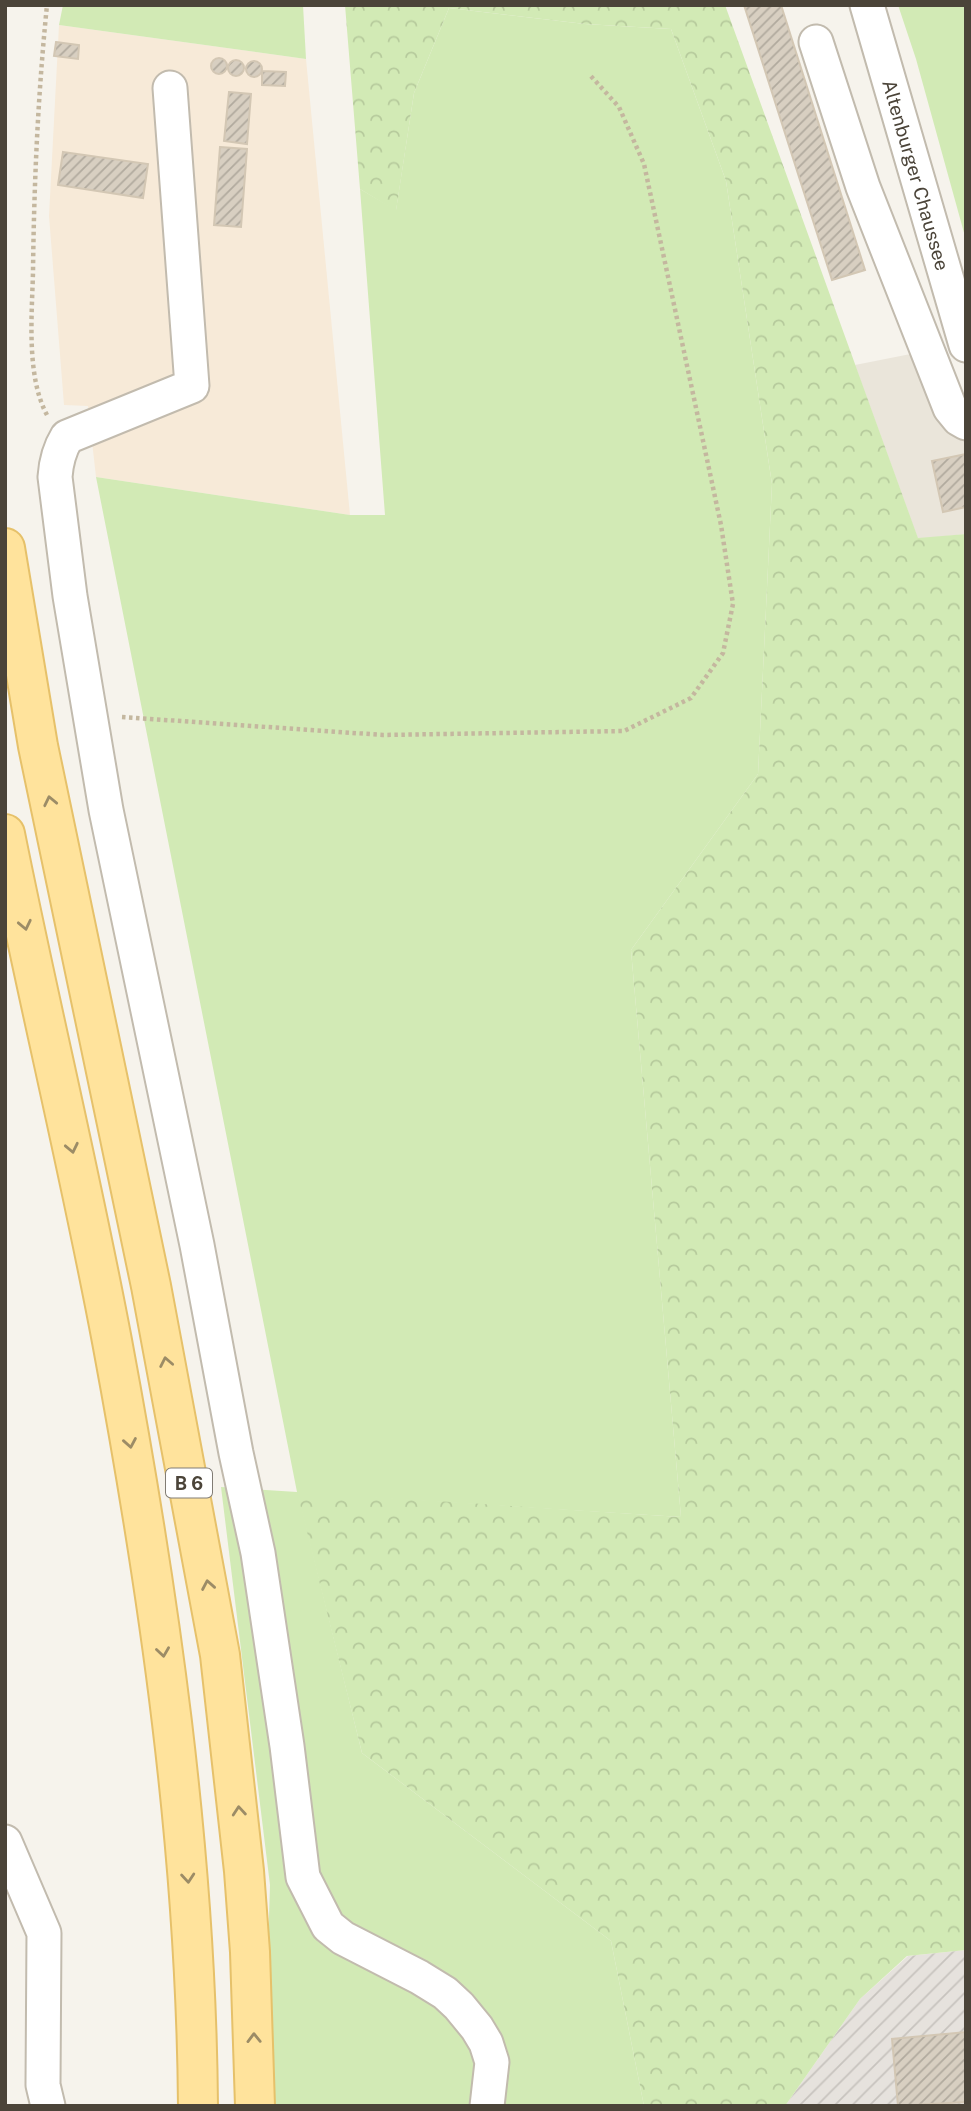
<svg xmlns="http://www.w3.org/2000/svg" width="971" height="2111" viewBox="0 0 971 2111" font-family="'Public Sans',sans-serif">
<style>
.residential{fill:#eae5da}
.commercial{fill:#f7ead8}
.industrial{fill:url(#industrial-furrows)}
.grass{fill:#d2eab5}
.forest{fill:url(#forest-crowns)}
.building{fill:url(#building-hatch);stroke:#d3c7b4;stroke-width:2}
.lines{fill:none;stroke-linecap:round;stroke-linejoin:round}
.minor-casing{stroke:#c2bbae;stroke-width:37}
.major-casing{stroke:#e6c16a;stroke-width:42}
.path{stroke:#c4b79f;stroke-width:4.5;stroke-dasharray:3.5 3.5;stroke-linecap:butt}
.minor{stroke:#fff;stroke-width:33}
.major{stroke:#ffe39c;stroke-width:38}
.oneway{stroke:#9c8c66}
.labels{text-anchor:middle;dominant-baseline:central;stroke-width:5;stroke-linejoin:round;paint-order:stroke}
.shield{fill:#fff;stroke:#817c74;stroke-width:2}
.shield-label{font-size:18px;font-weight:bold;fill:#4b4439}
.street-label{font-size:19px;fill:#4b4439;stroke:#fff}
</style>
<defs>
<pattern id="industrial-furrows" width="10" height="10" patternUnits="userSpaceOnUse" patternTransform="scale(1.75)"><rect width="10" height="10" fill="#e6e2dd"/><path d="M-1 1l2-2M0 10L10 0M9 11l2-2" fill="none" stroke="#c7c3be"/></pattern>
<pattern id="forest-crowns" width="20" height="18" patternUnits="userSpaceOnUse" patternTransform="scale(1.75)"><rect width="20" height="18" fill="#d2eab5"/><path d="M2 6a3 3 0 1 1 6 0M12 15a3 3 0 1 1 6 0" fill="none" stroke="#b6ca9c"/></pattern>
<pattern id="building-hatch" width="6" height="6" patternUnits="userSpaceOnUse" patternTransform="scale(1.75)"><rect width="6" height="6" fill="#d8cfc1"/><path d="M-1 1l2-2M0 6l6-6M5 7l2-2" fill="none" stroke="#b1aa9e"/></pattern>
</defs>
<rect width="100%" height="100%" fill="#f6f3ec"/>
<path class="residential" d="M946,347L966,424V534L918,539L855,365Z"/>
<path class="commercial" d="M59,25L306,59L350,515L96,477L88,406L64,405L49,216Z"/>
<path class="industrial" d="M966,1950V2106H785L860,1999L908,1956Z"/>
<path class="grass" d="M63,5H303L306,59L59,25Z
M898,5H966V240L916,59Z
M449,8L585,24L671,29L726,181L772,484L758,774L631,950L681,1517L298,1493L362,1753L611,1941L644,2106H271L267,1980L270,1885L221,1487L297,1492L96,477L350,515H385L360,189L396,210L414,93Z"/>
<path class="forest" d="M345,5H725L918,538L966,534V1950L907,1956L860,1999L785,2106H644L611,1941L362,1753L297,1492L681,1517L631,950L758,774L772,484L726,181L671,29L585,24L449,8L414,93L396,211L360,189Z"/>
<path class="building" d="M744,5H781L865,270L832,280Z
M56,42L79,45L78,59L54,56Z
M211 66a8 8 0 1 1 16 0a8 8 0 1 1-16 0Z
M228 68a8 8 0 1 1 16 0a8 8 0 1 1-16 0Z
M246 69a8 8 0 1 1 16 0a8 8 0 1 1-16 0Z
M262,71L286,72L285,86L262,85Z
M229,92L251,94L247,144L224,141Z
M220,147L247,149L241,227L214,225Z
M63,152L148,164L143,198L58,185Z
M966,454V507L943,512L932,461Z
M966,2032V2102L898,2106L892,2039Z"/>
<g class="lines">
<g class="minor-casing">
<path id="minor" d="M867,5L966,345
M816,42L863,187L950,408L959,419L966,423
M170,88L192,386L67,437C59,450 56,462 55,477L70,596L106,810L197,1245L236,1453L258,1553L287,1746L303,1877L328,1926L343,1938L419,1977L445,1993L459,2006L477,2028L486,2043L492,2062L487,2106
M5,1842L44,1933L43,2085L48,2106"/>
</g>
<g class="major-casing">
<path id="major" d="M5,548L38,746L151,1286L220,1655L244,1871L250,1952L255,2106
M5,834C39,1004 80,1171 112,1341C159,1593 196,1849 198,2106"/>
</g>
<path class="path" d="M47,415C26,376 32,315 33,272C34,183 38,94 47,5
M122,717L383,735L624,731L691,698L723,653L733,604L721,525L644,164L619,107L589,74"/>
<use href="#minor" class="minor"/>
<use href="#major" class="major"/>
</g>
<defs><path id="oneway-chevron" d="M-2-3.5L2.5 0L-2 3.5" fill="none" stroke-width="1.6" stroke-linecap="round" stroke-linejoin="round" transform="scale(1.75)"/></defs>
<g class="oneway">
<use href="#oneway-chevron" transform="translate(50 801) rotate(-102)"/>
<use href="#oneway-chevron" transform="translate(25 925) rotate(78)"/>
<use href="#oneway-chevron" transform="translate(72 1148) rotate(78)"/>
<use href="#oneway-chevron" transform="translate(166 1362) rotate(-101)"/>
<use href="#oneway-chevron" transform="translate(130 1443) rotate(80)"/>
<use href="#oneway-chevron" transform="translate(208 1585) rotate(-100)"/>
<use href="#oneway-chevron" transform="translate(163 1652) rotate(82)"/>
<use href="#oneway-chevron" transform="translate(239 1811) rotate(-95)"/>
<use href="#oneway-chevron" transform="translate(188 1878) rotate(85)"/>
<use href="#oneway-chevron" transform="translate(254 2038) rotate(-91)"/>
</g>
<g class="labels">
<rect class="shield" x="166" y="1468.5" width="46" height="29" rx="5"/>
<g class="shield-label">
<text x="189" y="1483">B 6</text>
</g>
<g class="street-label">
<text transform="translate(916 175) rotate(74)">Altenburger Chaussee</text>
</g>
</g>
<rect width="971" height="2111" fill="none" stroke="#4b4439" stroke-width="14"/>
</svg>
